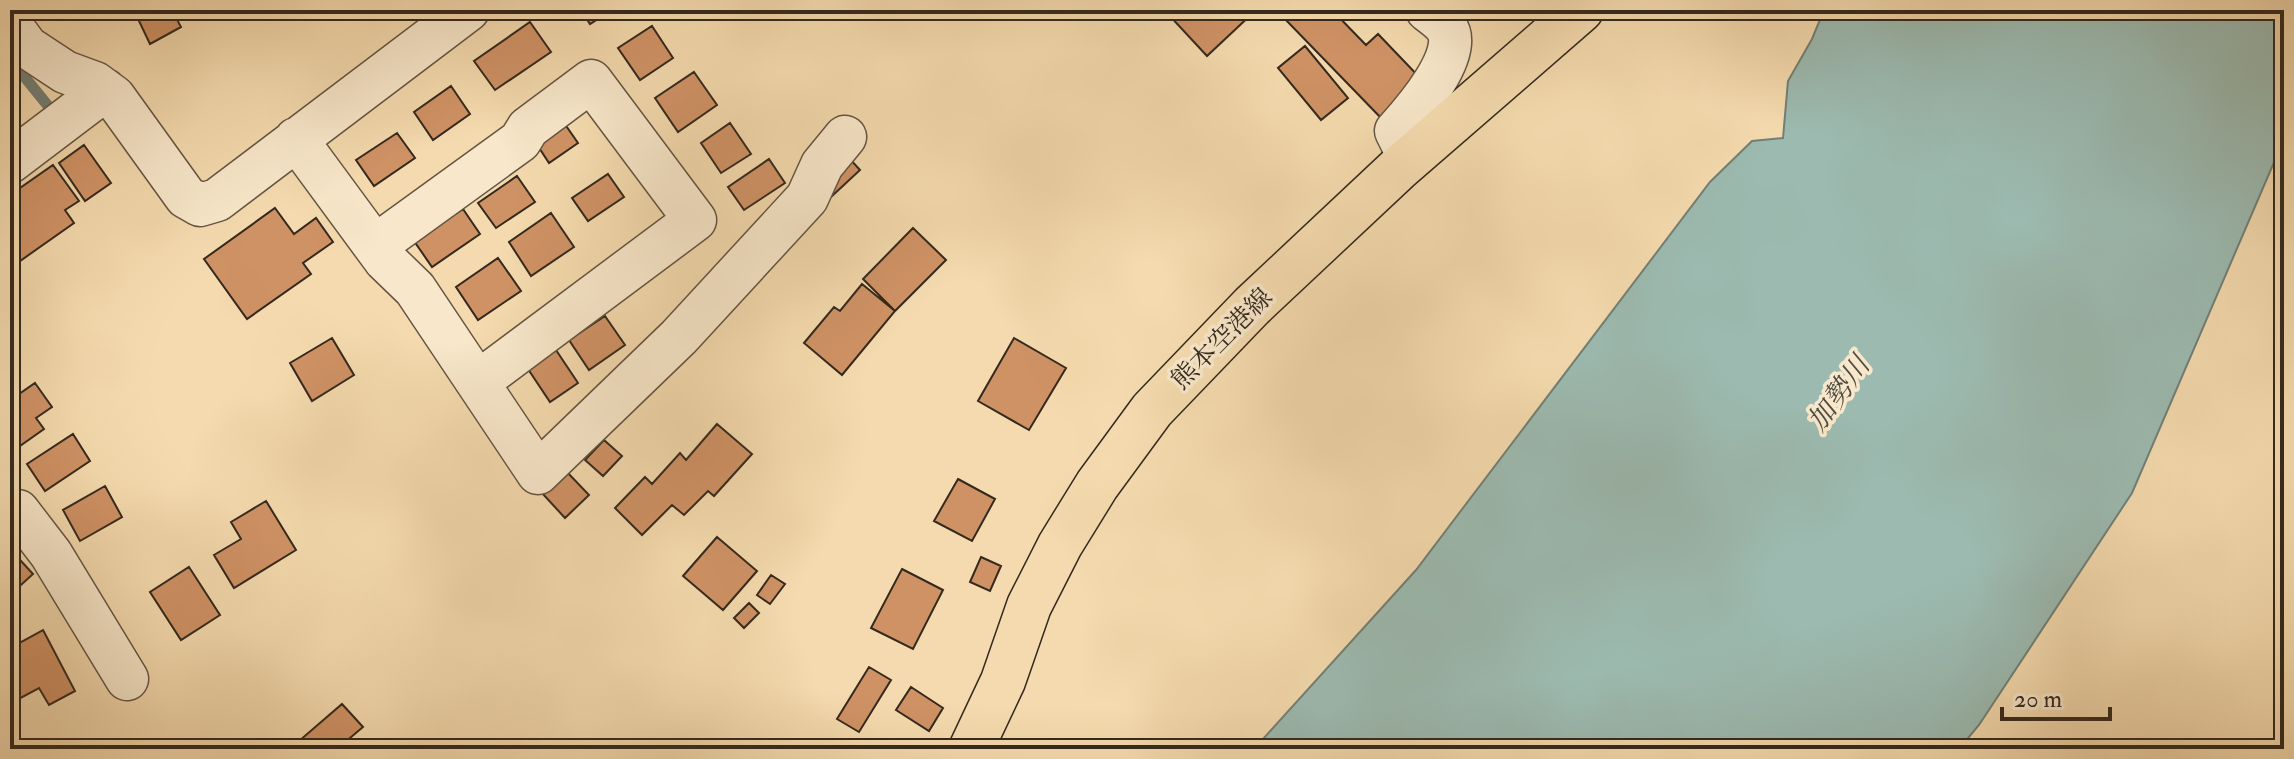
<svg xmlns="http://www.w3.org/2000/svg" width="2294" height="759" viewBox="0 0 2294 759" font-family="'IM FELL Double Pica','Noto Serif JP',serif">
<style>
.water{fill:#9cbab0;stroke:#728076;stroke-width:2}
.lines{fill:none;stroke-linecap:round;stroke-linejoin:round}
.stream{stroke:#728076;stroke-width:11}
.building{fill:#cf9265;stroke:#34291e;stroke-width:2}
.minor-casing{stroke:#645542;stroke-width:45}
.major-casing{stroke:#34291e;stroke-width:47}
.minor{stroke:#f8e7ca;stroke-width:42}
.major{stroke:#f4daae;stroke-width:44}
.labels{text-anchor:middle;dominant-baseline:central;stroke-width:7;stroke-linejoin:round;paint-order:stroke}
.street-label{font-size:26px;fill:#34291e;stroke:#f8e7ca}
.water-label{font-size:28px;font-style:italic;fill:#4e4d42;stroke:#f8e7ca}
</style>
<rect width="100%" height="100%" fill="#f4daae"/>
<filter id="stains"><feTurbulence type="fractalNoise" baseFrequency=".0025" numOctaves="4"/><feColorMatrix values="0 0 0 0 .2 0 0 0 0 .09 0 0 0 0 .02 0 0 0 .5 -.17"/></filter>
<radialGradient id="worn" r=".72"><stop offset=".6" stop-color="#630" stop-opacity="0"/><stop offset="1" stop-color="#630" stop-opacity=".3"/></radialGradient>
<path class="water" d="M1824,10H2284V139L2132,493L1979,725L1959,749H1254L1416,570L1710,182L1752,141L1783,138L1788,81L1812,39Z"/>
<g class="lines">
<path class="stream" d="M10,59L53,112"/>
</g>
<path class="building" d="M160,10H172L181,27L150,44L139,21Z
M581,10H612L590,24Z
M1172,10H1254L1255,11L1207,56L1168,14Z
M1290,10H1332L1366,45L1378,34L1423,81L1383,120L1283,17Z
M530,22L551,52L495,90L474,61Z
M652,26L673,58L640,80L618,48Z
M1305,46L1348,98L1321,120L1278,68Z
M694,72L717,105L678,132L655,98Z
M451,86L470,114L433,140L414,112Z
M562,120L578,143L549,163L534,140Z
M730,123L751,154L721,173L701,143Z
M397,133L415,158L374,186L356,160Z
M84,145L111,183L85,201L59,163Z
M849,158L860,170L832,196L821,184Z
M769,159L785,183L744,210L728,187Z
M53,165L79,201L65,210L74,223L13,266L10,262V195Z
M608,174L624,197L588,221L572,198Z
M517,176L535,202L496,228L478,203Z
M275,208L294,234L316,218L333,242L303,263L311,274L247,319L204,259Z
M463,209L480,234L432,267L414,241Z
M551,213L574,247L531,276L509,242Z
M913,228L946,260L895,311L863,279Z
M498,258L521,291L478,320L456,287Z
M862,284L895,311L842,375L804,343L834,307L840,311Z
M605,316L625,345L589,370L569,340Z
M332,338L354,375L312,401L290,363Z
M1014,338L1066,368L1029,430L978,401Z
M550,341L578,383L550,402L522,360Z
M35,383L52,407L36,418L44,429L10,453V387L13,385L19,394Z
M717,424L752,454L714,496L708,491L684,515L672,505L642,535L615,508L645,477L652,484L680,453L686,460Z
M73,434L90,461L45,491L27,464Z
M604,440L622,456L603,476L585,460Z
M566,471L589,495L565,518L542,493Z
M958,479L995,499L972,541L934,521Z
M105,486L122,517L80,541L63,510Z
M266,501L296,550L234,588L214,555L241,539L231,522Z
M717,537L757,571L723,610L683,576Z
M10,549L33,574L10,595Z
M981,557L1001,566L990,591L970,582Z
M189,567L220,615L181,640L150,592Z
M902,569L943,590L913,649L871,628Z
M771,575L785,584L770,604L757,595Z
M749,603L759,613L744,628L734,618Z
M43,630L75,691L49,705L39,688L11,703L14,709L10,711V648Z
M869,667L891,680L859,732L837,719Z
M911,687L943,708L929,731L896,710Z
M342,704L363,727L337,749H306L299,741Z"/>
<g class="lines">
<g class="minor-casing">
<path id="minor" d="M10,24L27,47L65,72L95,83L114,97L186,197L200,205L217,200L468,10
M296,139L385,260L415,289L538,473L679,337L807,198L822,165L845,137
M1410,159L1396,131C1413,112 1465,53 1446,27C1442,21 1433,15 1427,10
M10,162L105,90
M375,246L520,141L528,128L591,81L695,220L478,382
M10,510L18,511L51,554L127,679"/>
</g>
<g class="major-casing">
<path id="major" d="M971,749L1003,681L1029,606L1060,545L1097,485L1152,410L1252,306L1398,169L1581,10"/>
</g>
<use href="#minor" class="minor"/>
<use href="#major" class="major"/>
</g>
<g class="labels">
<g class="street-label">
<text transform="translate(1222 339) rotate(-45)">熊本空港線</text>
</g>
<g class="water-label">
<text transform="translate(1839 394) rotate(-54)">加勢川</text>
</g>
</g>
<rect width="2294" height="759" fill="none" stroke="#f4daae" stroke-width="40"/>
<rect x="12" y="12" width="2270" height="735" fill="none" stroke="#34291e" stroke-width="4"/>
<rect x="20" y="20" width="2254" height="719" fill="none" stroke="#34291e" stroke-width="2"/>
<path d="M2002 707v12h108v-12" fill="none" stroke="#34291e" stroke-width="4"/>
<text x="2014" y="707" font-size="24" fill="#34291e" stroke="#f8e7ca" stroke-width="6" paint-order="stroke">20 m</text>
<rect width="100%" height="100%" filter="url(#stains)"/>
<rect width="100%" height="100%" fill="url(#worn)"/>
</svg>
